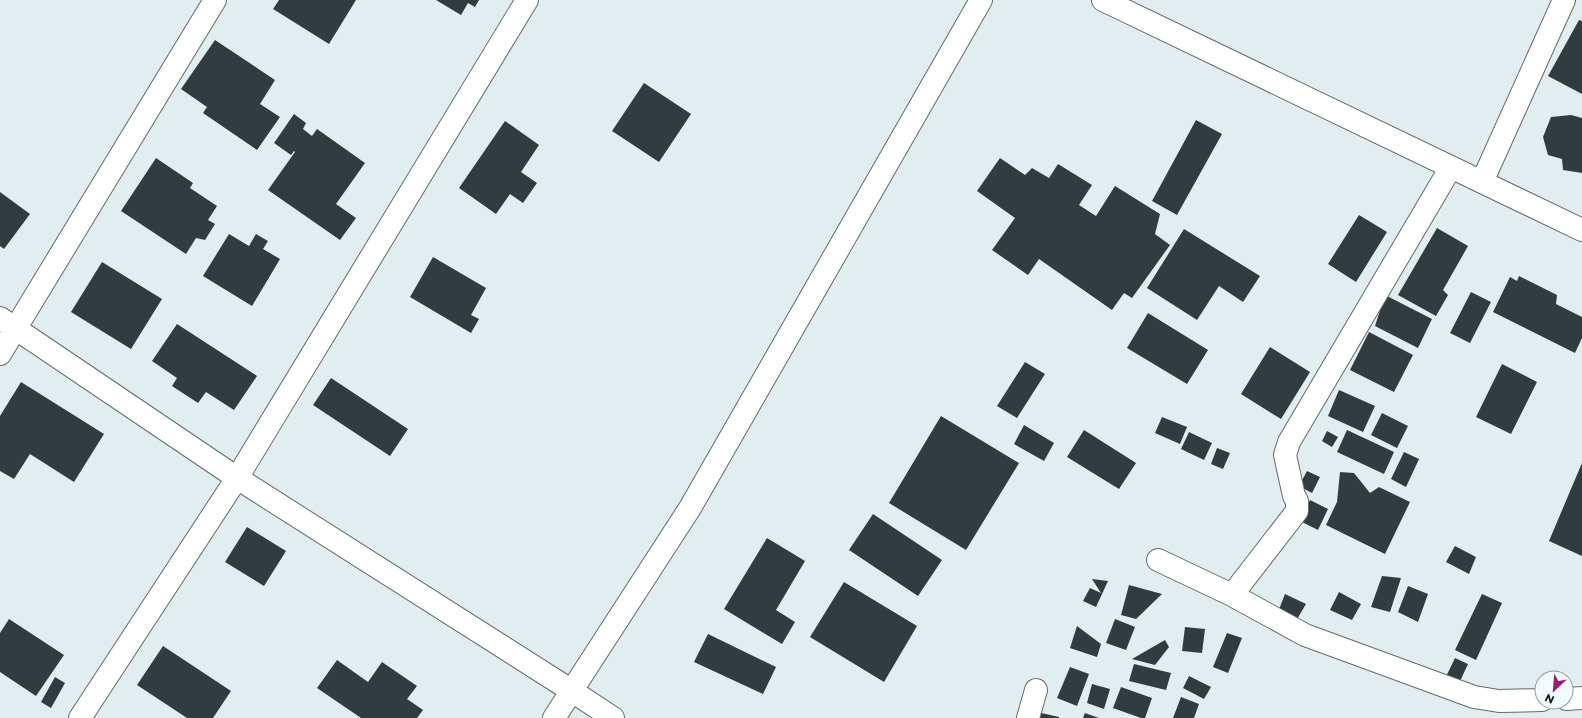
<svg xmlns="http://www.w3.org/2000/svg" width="1582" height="718" viewBox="0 0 1582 718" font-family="Montserrat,sans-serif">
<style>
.building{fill:#323b3d}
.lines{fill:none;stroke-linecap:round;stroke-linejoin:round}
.street-casing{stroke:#616b6d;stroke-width:24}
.street{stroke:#fff;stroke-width:22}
</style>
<rect width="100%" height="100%" fill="#e2edf0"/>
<path class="building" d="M279,0H356L329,44L273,9Z
M436,0H479L475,7L468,3L461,15Z
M1579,20L1582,21V94L1548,76Z
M215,40L275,80L260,104L280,117L257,150L203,113L207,107L181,89Z
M644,83L691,114L659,162L612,131Z
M294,114L306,123L303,129L312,136L317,129L365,163L336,204L356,218L340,240L268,190L295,152L294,151L291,155L274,143Z
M1571,115L1582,118V173L1563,170L1562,159L1548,155L1543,137L1551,117Z
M1196,120L1222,134L1177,215L1152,201Z
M505,121L539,145L521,172L537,183L523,203L510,194L496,214L459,188Z
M156,158L193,183L190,188L217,206L208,220L215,224L205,240L196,238L186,254L121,211Z
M1000,158L1025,175L1032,168L1049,178L1058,164L1092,185L1079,205L1096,216L1115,186L1160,214L1155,234L1170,245L1132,298L1124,293L1112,310L1039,259L1028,275L992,250L1015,218L977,191Z
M0,192L30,214L4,249L0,246Z
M1359,215L1387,232L1356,282L1328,264Z
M1437,228L1468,246L1443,290L1448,295L1436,316L1398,295Z
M1184,229L1260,276L1243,302L1219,286L1197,320L1147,288Z
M229,234L249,246L256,234L268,241L263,249L280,259L252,306L203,276Z
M433,257L486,288L471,315L479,319L471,333L410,297Z
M102,262L162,299L131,349L71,312Z
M1519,276L1557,295L1556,304L1582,317V338L1575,353L1493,312L1510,277L1517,281Z
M1471,292L1491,302L1470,343L1450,333Z
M1385,295L1432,319L1418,348L1375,326Z
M1148,313L1208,350L1187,384L1127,348Z
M177,324L257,376L234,410L206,392L198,403L172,386L177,378L152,361Z
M1369,332L1413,355L1394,392L1350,370Z
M1270,347L1310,372L1281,419L1241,394Z
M1025,362L1045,374L1017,418L997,406Z
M1502,364L1537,382L1511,434L1476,417Z
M331,378L408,429L390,456L313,405Z
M21,382L104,434L74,482L30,454L14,479L0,471V416Z
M1339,390L1375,406L1363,432L1328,416Z
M1382,413L1408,426L1397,448L1371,435Z
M941,416L1019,463L966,550L889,503Z
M1162,417L1187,427L1180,444L1155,433Z
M1024,425L1054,443L1044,461L1014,444Z
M1084,430L1136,463L1119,489L1067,457Z
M1347,430L1394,452L1384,474L1337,452Z
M1327,431L1338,437L1332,447L1322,441Z
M1189,432L1212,443L1204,460L1181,449Z
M1217,448L1230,453L1223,469L1211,464Z
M1404,452L1419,459L1406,487L1391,479Z
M1582,463V556L1549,541Z
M1307,471L1320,477L1312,493L1299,486Z
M1340,472L1354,473L1370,493L1379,487L1410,502L1385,554L1326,525L1337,502Z
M1310,500L1328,509L1318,530L1300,521Z
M873,514L942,560L918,596L849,550Z
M247,527L286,551L264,586L225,562Z
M767,538L805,561L776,610L795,622L782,644L724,609Z
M1455,546L1476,557L1469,574L1446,562Z
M1382,576L1401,578L1390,612L1371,607Z
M1092,579L1108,581L1096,607L1083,601L1090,588L1101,593Z
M844,582L917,626L884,682L810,637Z
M1129,585L1162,594L1136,619L1121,615Z
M1408,586L1428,594L1418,622L1398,612Z
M1339,592L1361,604L1352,620L1330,610Z
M1285,594L1306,604L1296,621L1278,612Z
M1482,594L1502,603L1476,660L1455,650Z
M9,619L64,655L36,696L0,672V633Z
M1115,619L1135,627L1126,650L1106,643Z
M1077,626L1101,644L1097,657L1070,648Z
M1185,627L1205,629L1202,653L1182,651Z
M1227,633L1242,638L1228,673L1213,667Z
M708,634L776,667L763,694L694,662Z
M1165,640L1169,647L1155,665L1132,659Z
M163,646L231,691L213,718H187L137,685Z
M1455,658L1468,664L1456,690L1442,685Z
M337,660L368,682L382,662L417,686L407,699L423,710L417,718H361L317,688Z
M1134,664L1171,673L1166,690L1129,681Z
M1070,667L1089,674L1077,706L1057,698Z
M1189,676L1211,687L1204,699L1183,688Z
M55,677L65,683L51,708L41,702Z
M1092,684L1110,689L1104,709L1087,703Z
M1121,687L1152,698L1145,718H1141L1113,708Z
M1181,697L1199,704L1194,718H1173Z
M1037,712L1059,717V718H1035Z
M1085,713L1099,718H1083Z"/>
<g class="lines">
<g class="street-casing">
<path id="street" d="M1103,0L1582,230
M1482,182L1564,0
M0,318L237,478L572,691L613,718
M0,354L215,0
M1158,560L1232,595L1305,635L1474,697L1499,701L1542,700
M1232,595L1297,511V501L1294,496L1285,455L1289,442L1451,167
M1566,699L1582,698
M80,718L237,478L527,0
M554,718L690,508L981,0
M1028,718L1036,690"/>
</g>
<use href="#street" class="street"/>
</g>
<g transform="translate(1554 690) rotate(206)"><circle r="19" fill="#effbfd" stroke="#949d9e"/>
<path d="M0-3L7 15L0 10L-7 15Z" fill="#971f79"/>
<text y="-6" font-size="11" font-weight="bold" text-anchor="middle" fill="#0b0f0f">N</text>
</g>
</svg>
